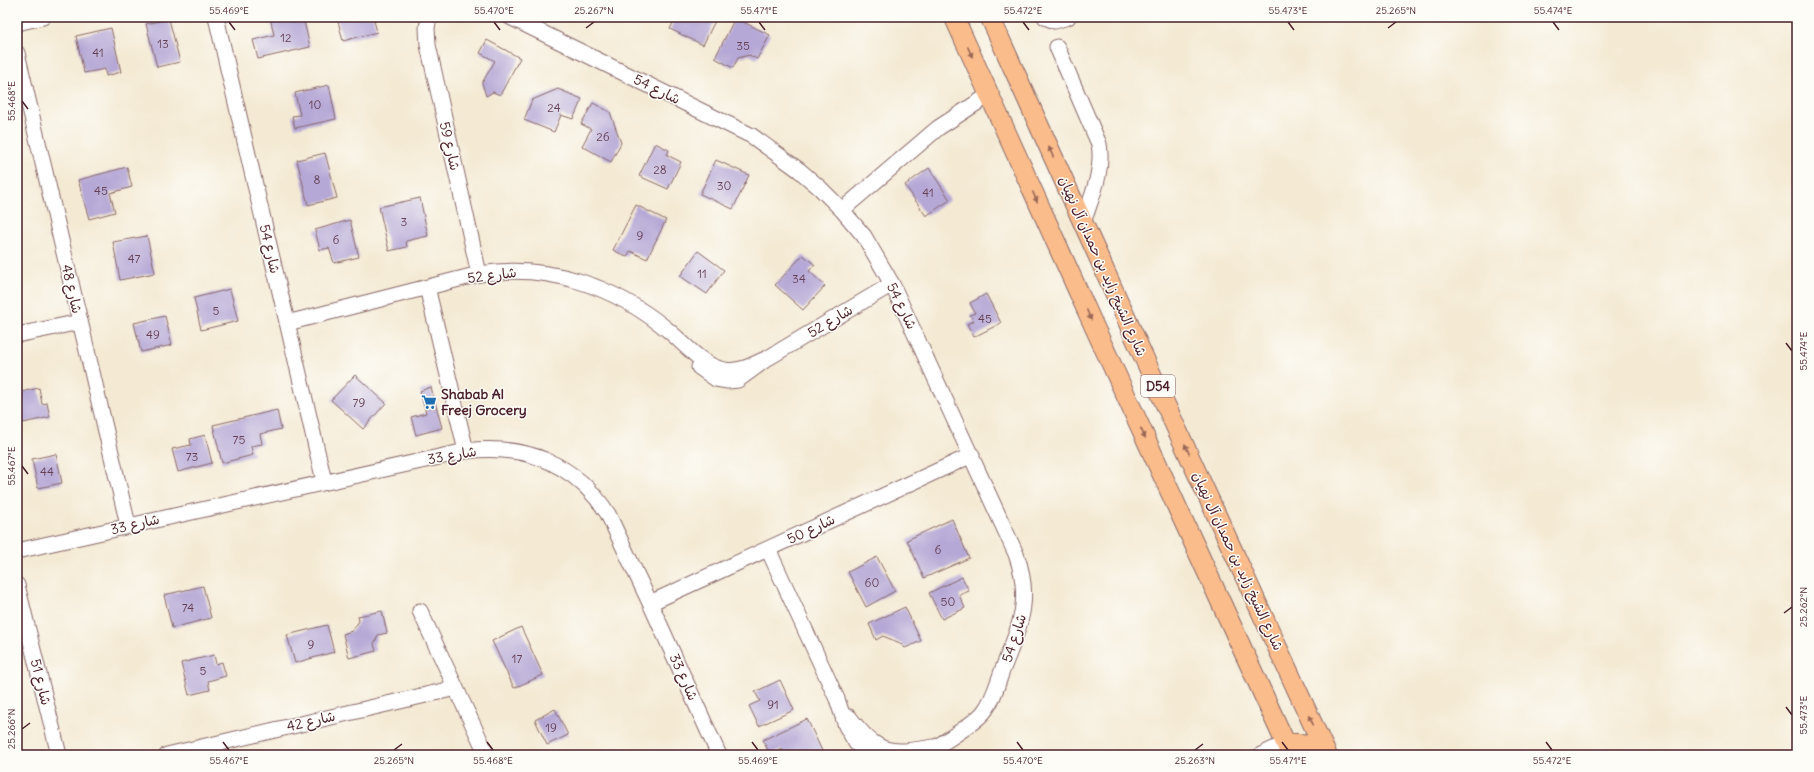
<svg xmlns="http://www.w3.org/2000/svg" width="1814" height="772" viewBox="0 0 1814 772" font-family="Delius,'Playpen Sans Arabic',sans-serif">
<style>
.building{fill:#b6a8d6}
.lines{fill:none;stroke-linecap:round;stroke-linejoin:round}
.minor-casing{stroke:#866666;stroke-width:17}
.major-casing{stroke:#866666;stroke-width:21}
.minor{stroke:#fff;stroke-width:15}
.major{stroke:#fabc8b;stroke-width:19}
.oneway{fill:#996656}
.ticks{fill:none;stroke:#4a1f2b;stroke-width:1.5}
.labels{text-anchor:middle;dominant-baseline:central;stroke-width:3;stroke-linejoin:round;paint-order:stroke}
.number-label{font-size:12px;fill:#654156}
.shield{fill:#fdfcf7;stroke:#806168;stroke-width:1}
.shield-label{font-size:13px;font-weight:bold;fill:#4a1f2b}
.street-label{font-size:14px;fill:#4a1f2b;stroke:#fdfcf7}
.poi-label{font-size:14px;font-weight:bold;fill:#4a1f2b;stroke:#fdfcf7;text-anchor:start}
.neatline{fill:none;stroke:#4a1f2b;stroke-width:1.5}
.ticks-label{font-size:10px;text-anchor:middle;fill:#4a1f2b}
</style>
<rect width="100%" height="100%" fill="#fdfcf7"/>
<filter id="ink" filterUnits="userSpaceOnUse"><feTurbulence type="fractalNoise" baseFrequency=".025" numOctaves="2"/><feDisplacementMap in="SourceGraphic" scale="8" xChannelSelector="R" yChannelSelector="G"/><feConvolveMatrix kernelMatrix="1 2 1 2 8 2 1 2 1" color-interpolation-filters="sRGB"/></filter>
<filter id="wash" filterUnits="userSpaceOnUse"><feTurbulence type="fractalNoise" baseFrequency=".012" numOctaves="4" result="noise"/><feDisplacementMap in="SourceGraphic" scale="16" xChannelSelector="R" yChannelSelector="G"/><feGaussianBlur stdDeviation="0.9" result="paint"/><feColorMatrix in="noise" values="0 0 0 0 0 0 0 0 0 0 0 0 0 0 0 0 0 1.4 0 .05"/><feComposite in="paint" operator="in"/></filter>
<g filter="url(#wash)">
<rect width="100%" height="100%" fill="#f4ead4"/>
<g id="blocks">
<path class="building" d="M270,17H303L310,47L258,59L253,40L274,35Z
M337,17H373L377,32L343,41Z
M676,17H717L703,45L670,29Z
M735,18L770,35L757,59L749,55L738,58L733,68L715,58Z
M169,19L180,62L157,67L146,24Z
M111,28L121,72L106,76L105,69L84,73L76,36Z
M487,40L520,58L500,95L493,92L486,96L482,83L495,61L480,53Z
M329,85L336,119L295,128L292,116L300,115L295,93Z
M558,89L582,99L573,119L561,115L554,132L524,120L532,100Z
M593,103L610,112L621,143L611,162L582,146L591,129L581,124Z
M655,143L669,150L667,155L681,162L668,189L639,176Z
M325,153L337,198L308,205L297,160Z
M716,160L749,175L733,209L700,194Z
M127,167L132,187L110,193L115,212L89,219L78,180Z
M929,168L950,200L926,216L905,185Z
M420,198L428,236L406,241L407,247L389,251L379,207Z
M636,205L666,220L647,259L630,251L627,257L613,250Z
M350,220L359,257L334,263L329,248L320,250L315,230Z
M17,226L21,240L17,241Z
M147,236L155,273L120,280L113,242Z
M698,251L724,270L707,294L680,276Z
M803,255L815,265L809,271L825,286L803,310L775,285Z
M230,289L238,321L201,330L194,298Z
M986,294L1001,323L974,337L967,324L974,321L970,315L975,313L970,303Z
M165,316L172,345L141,352L134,323Z
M355,375L386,403L363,429L331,400Z
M431,387L442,428L416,435L411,417L426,413L420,391Z
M39,388L42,404L47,403L50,417L23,423L17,393Z
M277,410L281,429L260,434L262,444L251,446L253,455L222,463L213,425Z
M205,435L212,463L178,472L172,449L191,445L190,439Z
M56,454L62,483L38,488L32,459Z
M952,519L969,558L924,578L907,540Z
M877,557L895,591L866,607L848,572Z
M962,577L969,591L959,595L965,608L942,619L929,593Z
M203,586L211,618L172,628L164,595Z
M905,607L921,641L905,648L900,643L883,636L876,640L869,624Z
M382,611L387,633L378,635L374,644L376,651L349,658L343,634L352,631L359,621L358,616Z
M327,625L334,652L295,663L287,635Z
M521,627L543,675L514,688L492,641Z
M214,655L216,664L222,662L226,676L208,681L210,690L189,695L181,663Z
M780,680L794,710L759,726L749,706L760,701L755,692Z
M555,709L568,735L547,745L535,720Z
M807,719L824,755H785L782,749L770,755L763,740Z"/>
</g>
</g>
<g filter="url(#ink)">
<use href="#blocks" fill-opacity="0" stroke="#866666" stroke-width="1"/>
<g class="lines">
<g class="minor-casing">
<path id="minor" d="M216,17L324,481
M429,17L427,28L428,45L479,274
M510,17L752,136L799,170L820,188L842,210L864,236L892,284L1016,554C1033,601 1019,627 1002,671C997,685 993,701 983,713C972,725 938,746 923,755
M1045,17L1055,21L1068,17
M17,23L43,17
M1057,47L1099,144C1104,171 1091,198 1083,223
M17,53L128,525
M842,210L938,128L989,95
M427,287L466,451
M287,323L479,274C549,263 615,286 669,331C686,345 702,366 725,370C740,373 755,363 768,358
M17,335L80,322
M699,367L716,379L728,381L738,380L768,358L892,284
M768,549L837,699L846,726L856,743L870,755
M17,551L466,451C525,444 575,463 608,514L650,603L719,755
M17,585L59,755
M650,603L972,455
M420,611L487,755
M849,717C878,754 888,755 933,747
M167,755L456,688
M1261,755L1286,743"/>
</g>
<g class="major-casing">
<path id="major" d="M954,17L1093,324L1291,755
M990,17L1150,371L1327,755
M1286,743L1307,744L1310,746L1315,755"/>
</g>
<use href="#minor" class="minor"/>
<use href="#major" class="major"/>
</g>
<defs><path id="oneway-solid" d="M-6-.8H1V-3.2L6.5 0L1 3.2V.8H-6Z"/></defs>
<g class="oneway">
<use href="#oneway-solid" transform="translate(970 52) rotate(66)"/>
<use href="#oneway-solid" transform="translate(1051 152) rotate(-114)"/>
<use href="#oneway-solid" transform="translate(1035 197) rotate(66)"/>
<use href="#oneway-solid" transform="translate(1089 315) rotate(66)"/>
<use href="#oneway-solid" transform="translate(1143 433) rotate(65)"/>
<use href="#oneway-solid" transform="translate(1187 449) rotate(-115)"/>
<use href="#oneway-solid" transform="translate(1311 720) rotate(-115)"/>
</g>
</g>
<path class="ticks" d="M229,22L235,30M494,22L500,30M759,22L765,30M1023,22L1029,30M1288,22L1294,30M1553,22L1559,30M586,28L594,22M1388,28L1396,22M22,101L28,109M1786,343L1792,351M22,466L28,474M1784,613L1792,607M1786,707L1792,715M22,729L30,723M223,742L229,750M487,742L493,750M752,742L758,750M1017,742L1023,750M1282,742L1288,750M1546,742L1552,750M394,750L402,744M1195,750L1203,744"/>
<defs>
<g id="supermarket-bare" transform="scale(1.2)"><path d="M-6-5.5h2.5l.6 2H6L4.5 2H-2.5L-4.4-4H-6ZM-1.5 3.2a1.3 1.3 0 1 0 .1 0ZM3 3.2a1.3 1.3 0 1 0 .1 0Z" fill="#1f6fb2" stroke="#fdfcf7" stroke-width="2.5" paint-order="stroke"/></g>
</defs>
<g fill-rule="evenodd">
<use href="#supermarket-bare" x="429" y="402"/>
</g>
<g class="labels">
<g class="number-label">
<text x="286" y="37">12</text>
<text x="163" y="43">13</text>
<text x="743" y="45">35</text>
<text x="98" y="52">41</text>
<text x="315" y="104">10</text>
<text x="554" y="107">24</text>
<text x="603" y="136">26</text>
<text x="660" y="169">28</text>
<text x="317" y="179">8</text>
<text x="724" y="185">30</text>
<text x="101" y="190">45</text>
<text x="928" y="192">41</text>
<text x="404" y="221">3</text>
<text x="640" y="235">9</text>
<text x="336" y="239">6</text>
<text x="134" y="258">47</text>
<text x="702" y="273">11</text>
<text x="799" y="278">34</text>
<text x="216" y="310">5</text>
<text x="985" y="318">45</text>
<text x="153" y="334">49</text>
<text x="359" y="402">79</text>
<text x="239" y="439">75</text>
<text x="192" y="456">73</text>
<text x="47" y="471">44</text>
<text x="938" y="549">6</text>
<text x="872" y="582">60</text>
<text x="948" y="601">50</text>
<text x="188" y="607">74</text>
<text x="311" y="644">9</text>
<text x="517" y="658">17</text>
<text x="203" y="670">5</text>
<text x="773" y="704">91</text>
<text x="551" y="727">19</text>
</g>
<rect class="shield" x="1141" y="375" width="34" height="22" rx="3"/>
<g class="shield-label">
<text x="1158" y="386">D54</text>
</g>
<g class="street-label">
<text transform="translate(657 89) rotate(26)">شارع 54</text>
<text transform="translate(450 146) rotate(77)">شارع 59</text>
<text transform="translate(270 249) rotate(77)">شارع 54</text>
<text transform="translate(1103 266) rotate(66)">شارع الشيخ زايد بن حمدان آل نهيان</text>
<text transform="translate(492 275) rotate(-7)">شارع 52</text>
<text transform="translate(72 289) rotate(77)">شارع 48</text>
<text transform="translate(902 306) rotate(64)">شارع 54</text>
<text transform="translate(830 321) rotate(-31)">شارع 52</text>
<text transform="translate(452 455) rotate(-10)">شارع 33</text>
<text transform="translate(135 524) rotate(-13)">شارع 33</text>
<text transform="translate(811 529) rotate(-25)">شارع 50</text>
<text transform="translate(1238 561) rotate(65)">شارع الشيخ زايد بن حمدان آل نهيان</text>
<text transform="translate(1014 638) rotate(-72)">شارع 54</text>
<text transform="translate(684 677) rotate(66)">شارع 33</text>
<text transform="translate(41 682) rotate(76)">شارع 51</text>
<text transform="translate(311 721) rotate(-13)">شارع 42</text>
</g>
<g class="poi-label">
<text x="441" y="394">Shabab Al<tspan x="441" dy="16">Freej Grocery</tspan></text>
</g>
</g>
<rect width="1814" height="772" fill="none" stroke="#fdfcf7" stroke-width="44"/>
<rect x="22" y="22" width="1770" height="728" class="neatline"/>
<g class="ticks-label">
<text x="229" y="14">55.469°E</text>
<text x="494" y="14">55.470°E</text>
<text x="594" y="14">25.267°N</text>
<text x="759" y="14">55.471°E</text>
<text x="1023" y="14">55.472°E</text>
<text x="1288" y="14">55.473°E</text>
<text x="1396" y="14">25.265°N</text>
<text x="1553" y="14">55.474°E</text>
<text transform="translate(11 101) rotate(-90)" y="4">55.468°E</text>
<text transform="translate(1803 351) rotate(-90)" y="4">55.474°E</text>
<text transform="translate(11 466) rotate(-90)" y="4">55.467°E</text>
<text transform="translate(1803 607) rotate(-90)" y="4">25.262°N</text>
<text transform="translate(1803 715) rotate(-90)" y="4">55.473°E</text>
<text transform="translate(11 729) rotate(-90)" y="4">25.266°N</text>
<text x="229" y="764">55.467°E</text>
<text x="394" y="764">25.265°N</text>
<text x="493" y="764">55.468°E</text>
<text x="758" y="764">55.469°E</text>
<text x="1023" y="764">55.470°E</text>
<text x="1195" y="764">25.263°N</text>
<text x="1288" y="764">55.471°E</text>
<text x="1552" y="764">55.472°E</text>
</g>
</svg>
